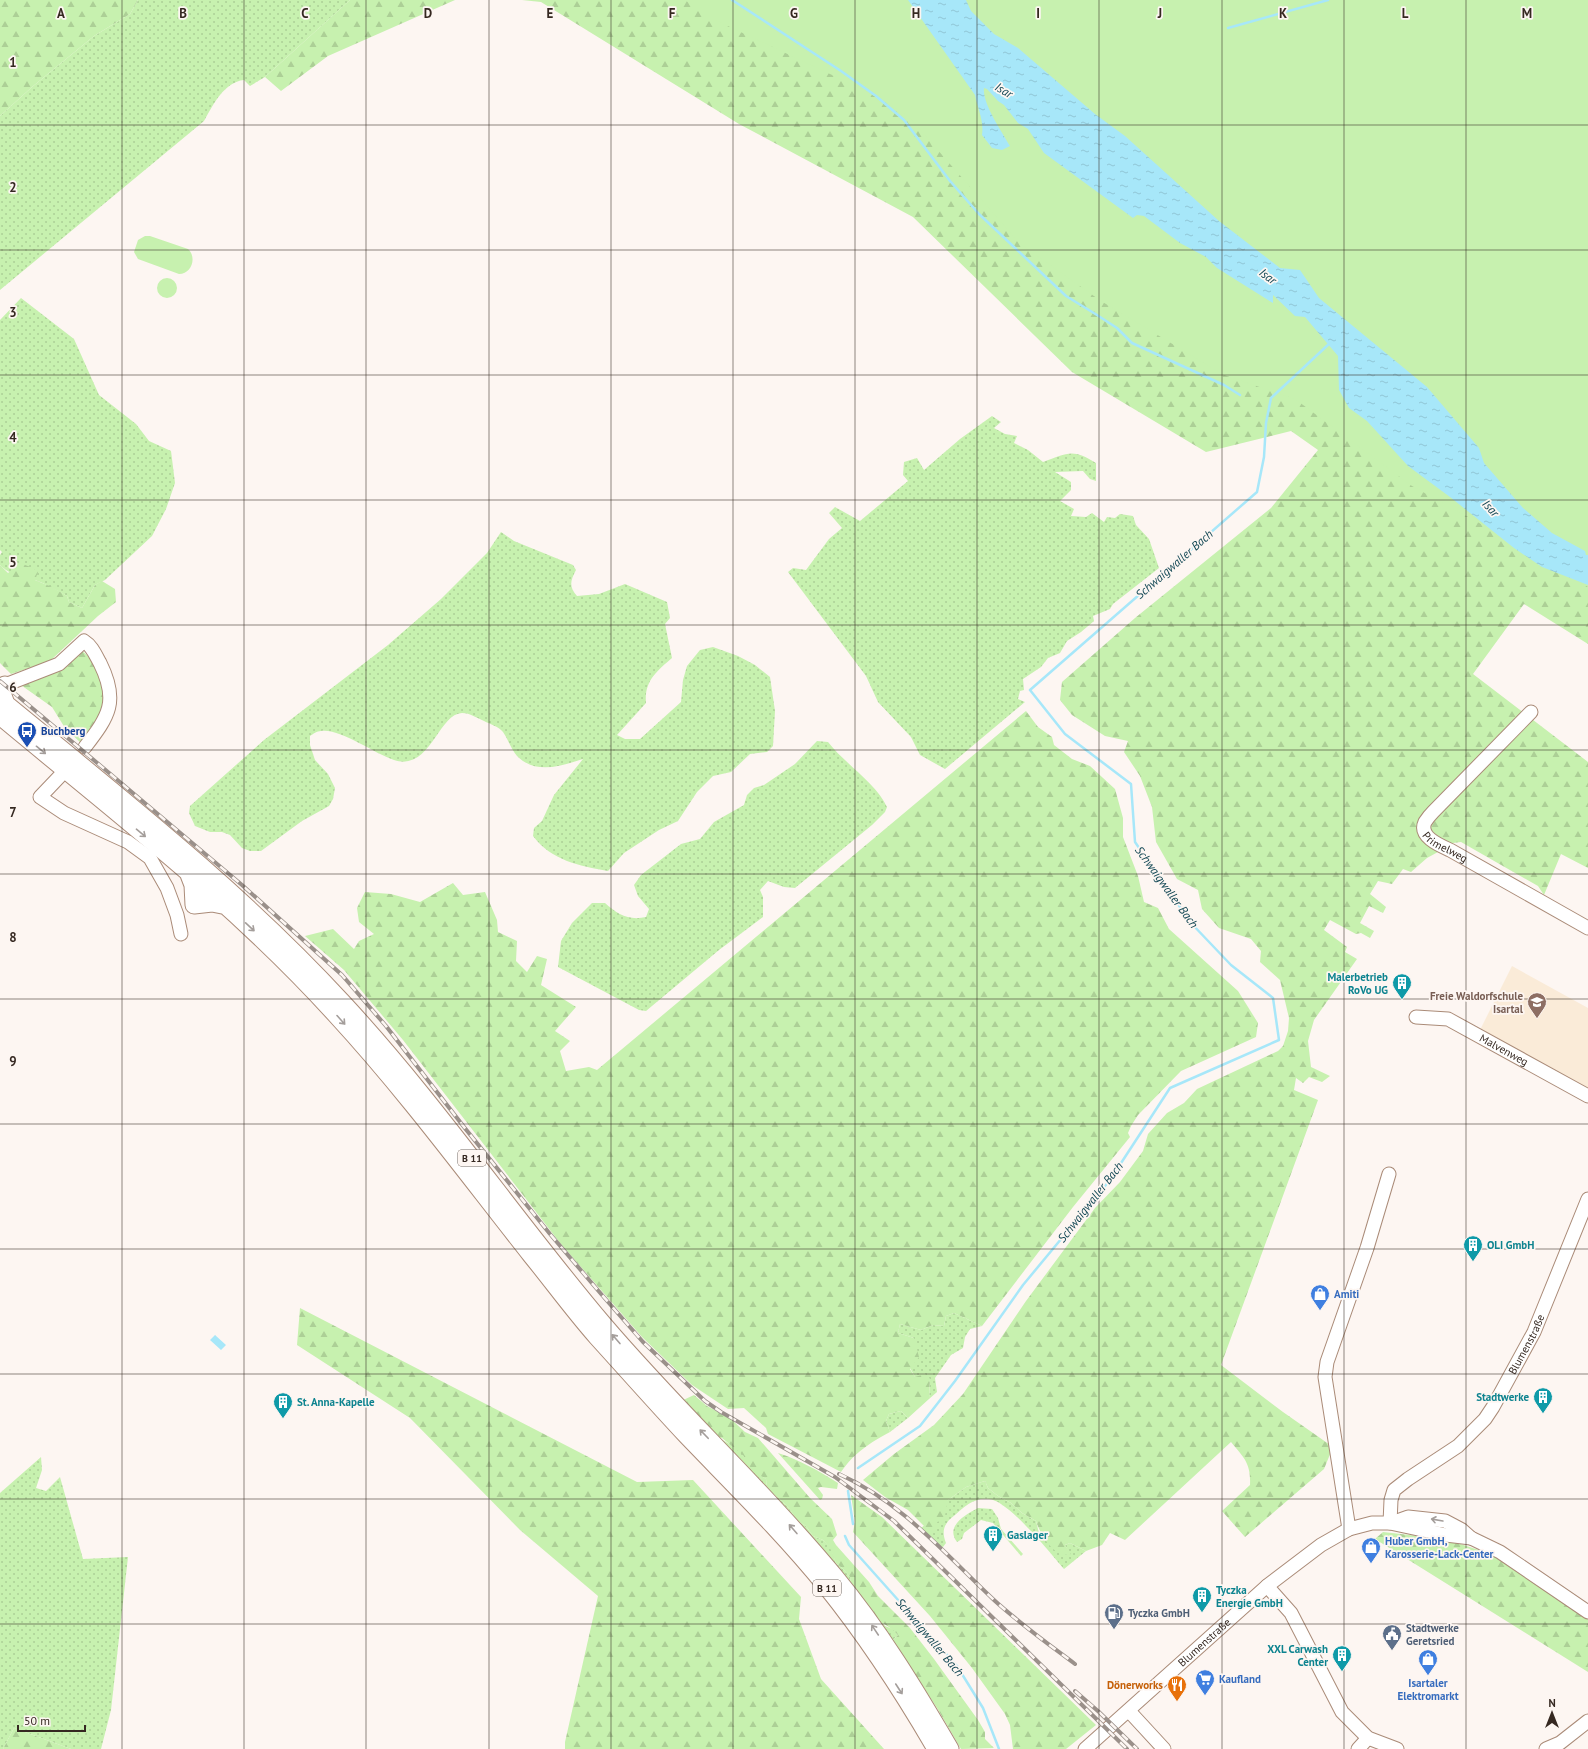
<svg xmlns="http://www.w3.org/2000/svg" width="1588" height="1749" viewBox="0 0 1588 1749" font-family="'PT Sans',sans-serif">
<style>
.education{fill:#faebd8}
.grass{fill:url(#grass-dots)}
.forest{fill:url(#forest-firs)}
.green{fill:#c7f1af}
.water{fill:url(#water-ripples)}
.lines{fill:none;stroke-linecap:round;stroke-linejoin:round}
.stream{stroke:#a7e7f9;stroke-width:2.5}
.minor-casing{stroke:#aa8b78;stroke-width:15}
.major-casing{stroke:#aa8b78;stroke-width:19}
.minor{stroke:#fff;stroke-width:13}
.major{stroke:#fff;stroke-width:17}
.rail-casing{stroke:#9a908a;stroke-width:4}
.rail{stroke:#fdf6f2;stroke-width:2.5;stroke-dasharray:8;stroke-linecap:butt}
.oneway{stroke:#a49e9b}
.grid{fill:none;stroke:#352821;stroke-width:1;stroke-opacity:0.55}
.labels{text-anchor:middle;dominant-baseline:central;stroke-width:3.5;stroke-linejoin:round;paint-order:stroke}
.shield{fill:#fdf6f2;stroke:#716660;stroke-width:1}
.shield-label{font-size:10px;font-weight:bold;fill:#352821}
.transit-label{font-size:11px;font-weight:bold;fill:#164399;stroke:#fdf6f2;text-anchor:start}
.street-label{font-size:11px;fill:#352821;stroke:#fdf6f2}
.culture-label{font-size:11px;font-weight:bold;fill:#0d838f;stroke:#fdf6f2;text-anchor:start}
.education-label{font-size:11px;font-weight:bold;fill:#785e54;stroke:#fdf6f2;text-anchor:end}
.shop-label{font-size:11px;font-weight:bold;fill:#366cbe;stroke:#fdf6f2;text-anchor:start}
.service-label{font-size:11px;font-weight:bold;fill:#4e5e75;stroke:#fdf6f2;text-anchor:start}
.food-label{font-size:11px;font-weight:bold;fill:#c56008;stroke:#fdf6f2;text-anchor:end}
.water-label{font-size:12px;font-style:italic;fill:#124754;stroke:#fdf6f2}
.grid-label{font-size:13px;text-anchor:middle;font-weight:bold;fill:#352821;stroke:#fdf6f2;stroke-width:3.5;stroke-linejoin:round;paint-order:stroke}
</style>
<defs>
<pattern id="grass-dots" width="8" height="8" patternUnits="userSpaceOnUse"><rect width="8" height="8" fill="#c7f1af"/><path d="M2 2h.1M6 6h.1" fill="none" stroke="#accf96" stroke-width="1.8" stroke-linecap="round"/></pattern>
<pattern id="forest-firs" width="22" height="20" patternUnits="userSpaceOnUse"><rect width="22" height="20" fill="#c7f1af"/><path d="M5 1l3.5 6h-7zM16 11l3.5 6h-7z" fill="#accf96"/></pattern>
<pattern id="water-ripples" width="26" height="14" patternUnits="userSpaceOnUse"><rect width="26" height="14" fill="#a7e7f9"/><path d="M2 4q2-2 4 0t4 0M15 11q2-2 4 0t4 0" fill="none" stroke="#90c6d5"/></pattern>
</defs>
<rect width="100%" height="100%" fill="#fdf6f2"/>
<path class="education" d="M1512,966L1588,1008V1089L1480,1030Z"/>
<path class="grass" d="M138,0H350L265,77L250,86L244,80C224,82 213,105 204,121L0,290V116L32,87L94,36L130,14Z
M21,298L74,339L99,395L136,424L149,441L171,451L175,483L166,509L152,536L105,580L95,585L82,608L69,602L67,596C56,590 46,584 35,580C20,575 11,576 0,565V555L2,552L0,550V320Z
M992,416L1001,422L994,428L1005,434L1017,436L1014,443L1028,450L1043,462C1067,453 1073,448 1096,463V481L1090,479L1083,471L1055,472L1071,482V490L1060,501L1074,509L1071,516L1086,517L1092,513L1104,522L1107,517L1115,518L1120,514L1133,516L1136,525L1149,539L1159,568L1113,604L1110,609L1093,616L1094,621L1081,632L1067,641L1060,653L1048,658L1041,667L1023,679L1024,690L1020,691L1018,699L1025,702L945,769L920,755L911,737L878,702L866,676L788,572L793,568L806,570L829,539L842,528L829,513L835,507L860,521L908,481L903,475L904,462L917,458L924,470L960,439Z
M501,532L514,541L573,565L576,570C570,581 569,587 577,596L599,594L625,584L667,602L670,618L665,624L672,658C657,671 644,681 646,703L617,735L625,739H640L681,702L683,680L687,666L700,650L713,647L738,656L755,665L770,677L775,711L773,746L767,752L750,754L731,772L713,776L697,792L678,821L659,830L624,853L608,871C579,866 551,860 533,836L534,828L542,821L554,795L583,759C561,766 536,775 517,756C511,749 508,739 503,732C499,727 490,724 484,721C477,718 470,713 462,713C438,714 430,772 394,760C373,753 340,728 321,731C317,731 313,734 310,736V745L315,760L328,774L335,788L333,799L329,806L302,821L261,851H250L242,848L230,835L222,832H210L195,826L189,813L190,806L264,740L388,645L441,599L487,553Z
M817,741L828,742C845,764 876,783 887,807L885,812L872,825L795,888L784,887L768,881L760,890L763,897V917L719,950L646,1011L639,1010L558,967L561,941L572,923L592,903H605C617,914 629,921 646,917L649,909L638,896L634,885L641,875L681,844L700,839L714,822L744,805L747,795L754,788L764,785L795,764Z
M954,1313L982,1326L970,1329L965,1337L963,1348L951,1355L935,1378L937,1392L929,1399L930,1379L915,1377L910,1368L914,1338L898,1333L900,1324L921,1330L933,1325L944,1326L946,1316Z
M901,1411L908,1418L890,1432L886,1421L889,1414Z
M710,1435C723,1439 736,1447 745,1456C754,1466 753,1471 766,1479L767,1489C777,1497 791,1506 795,1519L806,1526L813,1536L823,1540L831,1548L836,1563L843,1569L850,1577L851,1587L870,1607L885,1626L893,1629L898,1635L893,1640Z
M41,1457L42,1470L36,1488L46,1491L60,1477L83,1559L128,1557L111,1710L101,1749H71L14,1728L3,1749H0V1493Z
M985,1481L988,1488L998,1496L1011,1503L1022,1513L1036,1521L1039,1533L1070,1554L1065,1545L1070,1543L1086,1551L1064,1569C1051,1554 1008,1500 989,1499C975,1497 965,1506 955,1515C944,1523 941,1531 946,1543L943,1547L939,1546L921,1528L935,1517L948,1500L966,1487Z
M978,1508L992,1509L998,1518L1001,1529L1023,1554L1021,1556L993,1523L981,1520L964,1533L962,1539L957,1542C945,1526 965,1515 978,1508Z"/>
<path class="forest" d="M0,0H138L130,14L94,36L32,87L0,116Z
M350,0H455L328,56L281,91L265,77Z
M522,0H908L1588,585V644L1524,604L1473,674L1588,762V868L1561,854L1544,895L1538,886L1461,842L1445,844L1438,852L1427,858L1411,872L1403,869L1392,884L1378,881L1370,894L1386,907L1383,913L1369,906L1360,923L1374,931L1370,938L1361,933L1356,934L1330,920L1324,930L1347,947L1345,952L1357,959L1314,1020L1308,1041L1311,1067L1330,1076L1322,1082L1309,1077L1303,1083L1296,1078L1294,1090L1318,1100L1221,1365L1283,1412L1333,1447L1324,1469L1245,1537L1222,1511L1250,1485C1251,1463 1244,1458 1231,1442L1125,1540L1110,1533L1102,1545L1086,1551L1070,1543L1065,1545L1071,1554C1054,1559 1040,1534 1036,1521L1022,1513L1011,1503L998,1496L988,1488L985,1481L966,1487L948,1500L944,1520L937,1522L935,1531L930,1532L908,1510L885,1497L863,1480L894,1454L934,1425L963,1394L1026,1301L1095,1208L1120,1182L1143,1151L1148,1134L1167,1113L1184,1103L1197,1089L1278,1051L1283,1046L1288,1031L1289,1018L1280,980L1260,962L1261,951L1251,939L1219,928L1202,909L1198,890L1177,879L1156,842L1152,807L1140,776L1124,752L1128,741L1105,736L1072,715L1060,700L1062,682L1135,618L1271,508L1318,450L1291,431L1206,452L1072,372L913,217L739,124L541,2Z
M20,563L33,568L38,572L35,580L52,587L67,596L69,602L82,608L95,585L102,581L115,589L116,602L98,616L50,661L11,674L0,663V565L8,573Z
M80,649L96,663L106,701L99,719L83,745L65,728L52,707L18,683Z
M1026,711L1038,727L1052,737L1054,745L1072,759L1090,766L1115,789L1123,818V837L1138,876L1144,902L1158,908L1169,929L1238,991L1258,1023L1256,1037L1181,1071L1138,1115L1131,1126L1128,1133L1130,1137L1073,1207L982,1326L954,1313L946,1316L944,1326L933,1325L921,1330L900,1324L898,1333L914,1338L919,1357L910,1369L915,1377L925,1374L930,1379L929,1399L908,1418L901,1411L889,1414L886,1421L890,1432C870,1443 855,1452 841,1472L768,1434L766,1428L744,1408L728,1409L692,1385L642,1337L560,1243L403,1040L344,970L305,936L333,929L354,949L359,941L374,934L359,922L357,908L365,892L391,894L420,902L453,883L463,895L485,892L497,920L498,932L517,941L516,961L527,972L537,956L547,959L541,985L576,1007L555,1031L570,1041L560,1051L566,1071L589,1067L597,1070Z
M300,1308L637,1482L693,1480L801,1597L799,1619L821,1679L884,1749H565V1742L598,1596L520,1530L410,1418L297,1345Z
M694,1395L707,1406L731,1419L745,1432L758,1438L810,1498L832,1519L837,1535L833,1540L836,1545L869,1582L878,1596L910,1628L934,1659L978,1720L985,1732V1739L994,1748L961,1749L937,1708L893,1640L898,1635C888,1623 876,1624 870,1607L864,1605L851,1587L850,1577L843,1569L836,1563L830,1548L823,1540L813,1536L806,1526L795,1519C791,1506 777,1497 767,1489L766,1479L756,1473L744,1460V1456L722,1438L710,1435L679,1402Z
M778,1453C800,1460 819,1471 838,1483L837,1489L821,1487L818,1488L823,1495L822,1499L820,1500Z
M851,1495L882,1517L1096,1725L1066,1749H1013L1010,1725L1005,1714L972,1668L930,1616L853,1532L855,1522Z
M1383,1532L1445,1539L1491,1554L1588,1617V1672L1375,1539Z
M14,1728L71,1749H3Z"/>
<path class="green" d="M685,0H1588V587L1539,556L1412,486L1295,399L1224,375L1101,301L1019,243L908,116L866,91L715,20Z
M145,236H150L188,249C197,257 192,274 179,274L138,259L134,252L138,240Z
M157 288a10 10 0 1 1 20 0a10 10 0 1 1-20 0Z"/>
<path class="water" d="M908,0H966L971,11L994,34L1018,48L1095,114L1125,136L1219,221L1280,268L1300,270L1319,298L1427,387L1479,448L1484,463L1523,508L1552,533L1585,551L1586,555H1588V585L1542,567L1514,548L1450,497L1408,466L1367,421L1349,408L1339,390L1338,356L1305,317L1295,316L1273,295V303L1217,268L1206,257L1180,243L1144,216L1137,215L1133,218L1044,153L1028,129L1018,123L1004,105L998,101L987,89L984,88C982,103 1002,132 1010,146L1002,150L992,148L982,135C984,120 978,110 975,95Z
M215,1335L226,1345L221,1350L210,1340Z"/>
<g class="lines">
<path class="stream" d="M732,0L841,71L876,96L904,120L950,181L979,214L1066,296L1097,315L1117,328L1132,343L1224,385L1240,395
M1228,28L1328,0
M858,1468L920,1426L955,1381L1023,1285L1110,1180L1170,1088L1279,1040L1273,998L1231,965L1191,923L1135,842L1131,784L1065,734L1030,690L1257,492L1264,457L1266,423L1271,398L1330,343
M848,1491L853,1524
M845,1536L849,1545L957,1666L983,1708L999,1749"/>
<g class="minor-casing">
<g id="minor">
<path d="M5,685L59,664L84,641C92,646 95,654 100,663C119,701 109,716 85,747"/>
<path id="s1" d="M1531,712L1433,812C1430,815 1427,819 1425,822C1418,837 1441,846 1450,850L1588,928"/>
<path d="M60,776L40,797L64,813L128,842L150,858L167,888L177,915L181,934"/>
<path id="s2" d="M1416,1017L1448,1019L1588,1096"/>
<path d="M1394,1522L1408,1517L1445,1521L1462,1530L1471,1538L1500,1552L1588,1612"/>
<path id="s3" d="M1390,1523L1391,1500L1394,1490L1408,1479L1458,1446L1485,1419L1493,1407L1534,1332L1588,1199"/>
<path d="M1349,1529L1325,1377L1327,1362L1367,1248L1389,1174"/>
<path d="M1267,1586L1291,1613L1342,1712L1368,1738L1397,1749"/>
<path d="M1129,1711L1164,1749"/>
<path id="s4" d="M1085,1749L1267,1586L1321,1545L1349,1529L1372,1523H1390L1446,1535L1471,1538"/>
<path d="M1358,1749L1368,1738"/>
<path d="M1546,1749L1560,1743L1588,1721"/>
</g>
</g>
<g class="major-casing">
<path id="major" d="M5,685L2,693L6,704
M0,699C118,796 239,890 342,1002C436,1103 514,1219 603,1324C677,1411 762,1489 835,1577C879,1630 915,1689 950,1749
M0,716C115,812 235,903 336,1015C406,1091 467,1174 531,1255C553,1282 574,1311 597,1337C627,1370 657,1404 687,1436C734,1485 783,1533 826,1586C867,1637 903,1692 936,1749
M188,872L193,885L194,905L212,903L227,906"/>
</g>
<use href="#minor" class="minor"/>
<use href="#major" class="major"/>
<g class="rail-casing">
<path id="rail" d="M0,681L242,885L342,975L386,1026L464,1127L550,1234L602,1295L643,1342L705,1401L721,1412L835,1477L894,1521L1127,1749
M839,1474C903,1503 944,1553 994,1600C1019,1623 1047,1643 1075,1664
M1075,1691L1099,1712L1137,1749"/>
</g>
<use href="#rail" class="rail"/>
</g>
<defs><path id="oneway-shaft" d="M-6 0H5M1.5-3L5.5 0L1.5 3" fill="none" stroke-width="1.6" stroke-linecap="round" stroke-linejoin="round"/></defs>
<g class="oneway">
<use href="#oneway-shaft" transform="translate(41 750) rotate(39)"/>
<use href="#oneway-shaft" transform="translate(141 833) rotate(40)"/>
<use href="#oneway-shaft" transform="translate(250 927) rotate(43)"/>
<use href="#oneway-shaft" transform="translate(341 1020) rotate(48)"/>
<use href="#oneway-shaft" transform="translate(616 1339) rotate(-131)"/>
<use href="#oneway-shaft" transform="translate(704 1434) rotate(-134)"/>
<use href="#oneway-shaft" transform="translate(1437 1520) rotate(-170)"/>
<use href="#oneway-shaft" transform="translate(793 1529) rotate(-131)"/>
<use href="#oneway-shaft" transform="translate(875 1630) rotate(-124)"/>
<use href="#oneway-shaft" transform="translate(899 1689) rotate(57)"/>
</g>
<path class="grid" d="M122,0V1749M244,0V1749M366,0V1749M489,0V1749M611,0V1749M733,0V1749M855,0V1749M977,0V1749M1099,0V1749M1222,0V1749M1344,0V1749M1466,0V1749M0,125H1588M0,250H1588M0,375H1588M0,500H1588M0,625H1588M0,750H1588M0,874H1588M0,999H1588M0,1124H1588M0,1249H1588M0,1374H1588M0,1499H1588M0,1624H1588"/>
<defs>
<g id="bus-pin" transform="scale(1)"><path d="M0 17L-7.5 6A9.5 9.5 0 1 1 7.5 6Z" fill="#1a4fb4" stroke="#fdf6f2"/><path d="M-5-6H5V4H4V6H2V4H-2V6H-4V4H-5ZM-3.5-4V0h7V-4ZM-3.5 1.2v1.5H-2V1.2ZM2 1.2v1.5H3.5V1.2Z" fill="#fff"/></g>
<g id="building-pin" transform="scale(1)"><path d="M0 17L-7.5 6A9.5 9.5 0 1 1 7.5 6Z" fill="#0f9aa8" stroke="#fdf6f2"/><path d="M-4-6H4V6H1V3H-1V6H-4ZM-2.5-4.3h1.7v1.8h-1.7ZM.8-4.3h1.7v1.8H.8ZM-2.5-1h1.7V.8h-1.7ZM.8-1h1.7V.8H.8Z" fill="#fff"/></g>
<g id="school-pin" transform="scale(1)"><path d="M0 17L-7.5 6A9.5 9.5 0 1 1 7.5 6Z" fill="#8d6e63" stroke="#fdf6f2"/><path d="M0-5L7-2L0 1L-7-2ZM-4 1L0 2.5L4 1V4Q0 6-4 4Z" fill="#fff"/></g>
<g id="shop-pin" transform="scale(1)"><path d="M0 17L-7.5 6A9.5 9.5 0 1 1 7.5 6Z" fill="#3f7fe0" stroke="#fdf6f2"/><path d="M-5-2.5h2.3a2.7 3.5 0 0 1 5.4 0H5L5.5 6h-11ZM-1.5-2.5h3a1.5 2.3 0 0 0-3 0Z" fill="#fff"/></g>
<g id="fuel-pin" transform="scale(1)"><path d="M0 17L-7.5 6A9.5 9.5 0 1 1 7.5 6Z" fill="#5c6f8a" stroke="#fdf6f2"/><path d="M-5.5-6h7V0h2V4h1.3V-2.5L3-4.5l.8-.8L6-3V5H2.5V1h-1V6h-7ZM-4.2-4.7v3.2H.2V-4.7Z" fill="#fff"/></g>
<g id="civic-pin" transform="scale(1)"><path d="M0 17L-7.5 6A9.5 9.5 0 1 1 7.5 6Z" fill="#5c6f8a" stroke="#fdf6f2"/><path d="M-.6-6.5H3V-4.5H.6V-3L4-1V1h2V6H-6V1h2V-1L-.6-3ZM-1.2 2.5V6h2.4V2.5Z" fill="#fff"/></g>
<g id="supermarket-pin" transform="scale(1)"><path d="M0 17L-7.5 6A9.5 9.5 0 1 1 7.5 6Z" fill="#3f7fe0" stroke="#fdf6f2"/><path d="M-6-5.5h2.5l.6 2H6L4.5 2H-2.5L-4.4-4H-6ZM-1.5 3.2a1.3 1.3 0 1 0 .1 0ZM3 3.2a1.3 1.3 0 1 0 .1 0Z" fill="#fff"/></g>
<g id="restaurant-pin" transform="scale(1)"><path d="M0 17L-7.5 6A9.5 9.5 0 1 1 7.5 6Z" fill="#e8710a" stroke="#fdf6f2"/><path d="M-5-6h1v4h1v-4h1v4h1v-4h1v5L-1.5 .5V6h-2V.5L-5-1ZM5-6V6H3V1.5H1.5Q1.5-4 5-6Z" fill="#fff"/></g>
</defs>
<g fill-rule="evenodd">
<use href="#bus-pin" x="27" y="731"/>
<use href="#building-pin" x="1402" y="983"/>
<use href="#school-pin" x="1537" y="1002"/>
<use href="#building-pin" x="1473" y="1245"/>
<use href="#shop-pin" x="1320" y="1294"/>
<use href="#building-pin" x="1543" y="1397"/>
<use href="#building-pin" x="283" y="1402"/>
<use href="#building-pin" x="993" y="1535"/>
<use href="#shop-pin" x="1371" y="1547"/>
<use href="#building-pin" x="1202" y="1596"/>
<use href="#fuel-pin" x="1114" y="1613"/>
<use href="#civic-pin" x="1392" y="1634"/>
<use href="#building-pin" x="1342" y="1655"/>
<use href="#shop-pin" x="1428" y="1659"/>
<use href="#supermarket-pin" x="1205" y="1679"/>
<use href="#restaurant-pin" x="1177" y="1685"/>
</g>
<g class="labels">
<g class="shield">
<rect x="458" y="1150" width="28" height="16" rx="3"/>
<rect x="813" y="1580" width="28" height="16" rx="3"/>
</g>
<g class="shield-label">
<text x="472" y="1158">B 11</text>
<text x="827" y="1588">B 11</text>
</g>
<g class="transit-label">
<text x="41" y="731">Buchberg</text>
</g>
<g class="street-label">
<text stroke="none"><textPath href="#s1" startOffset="189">Primelweg</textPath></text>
<text stroke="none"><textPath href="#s2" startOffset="96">Malvenweg</textPath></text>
<text stroke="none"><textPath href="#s3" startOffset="235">Blumenstraße</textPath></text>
<text stroke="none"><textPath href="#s4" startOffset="160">Blumenstraße</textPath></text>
</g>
<g class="culture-label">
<text x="1388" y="977" text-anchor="end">Malerbetrieb<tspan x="1388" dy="13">RoVo UG</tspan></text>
<text x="1487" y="1245">OLI GmbH</text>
<text x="1529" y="1397" text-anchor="end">Stadtwerke</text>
<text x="297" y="1402">St. Anna-Kapelle</text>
<text x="1007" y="1535">Gaslager</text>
<text x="1216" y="1590">Tyczka<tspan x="1216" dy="13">Energie GmbH</tspan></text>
<text x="1328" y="1649" text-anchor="end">XXL Carwash<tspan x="1328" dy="13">Center</tspan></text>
</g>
<g class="education-label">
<text x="1523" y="996">Freie Waldorfschule<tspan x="1523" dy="13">Isartal</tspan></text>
</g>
<g class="shop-label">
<text x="1334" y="1294">Amiti</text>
<text x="1385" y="1541">Huber GmbH,<tspan x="1385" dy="13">Karosserie-Lack-Center</tspan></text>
<text x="1219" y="1679">Kaufland</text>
<text x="1428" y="1683" text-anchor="middle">Isartaler<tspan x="1428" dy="13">Elektromarkt</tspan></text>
</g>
<g class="service-label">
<text x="1128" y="1613">Tyczka GmbH</text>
<text x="1406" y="1628">Stadtwerke<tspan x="1406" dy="13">Geretsried</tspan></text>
</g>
<g class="food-label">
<text x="1163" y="1685">Dönerworks</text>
</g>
<g class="water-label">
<text transform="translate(1004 90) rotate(31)">Isar</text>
<text transform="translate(1268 276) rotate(37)">Isar</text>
<text transform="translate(1491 508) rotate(47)">Isar</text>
<text transform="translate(1174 564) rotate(-41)">Schwaigwaller Bach</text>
<text transform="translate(1167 887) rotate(54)">Schwaigwaller Bach</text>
<text transform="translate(1090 1202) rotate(-52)">Schwaigwaller Bach</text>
<text transform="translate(930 1637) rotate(50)">Schwaigwaller Bach</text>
</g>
</g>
<g class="grid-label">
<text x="61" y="18">A</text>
<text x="183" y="18">B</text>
<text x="305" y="18">C</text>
<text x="428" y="18">D</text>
<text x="550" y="18">E</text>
<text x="672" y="18">F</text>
<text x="794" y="18">G</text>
<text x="916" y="18">H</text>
<text x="1038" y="18">I</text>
<text x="1160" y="18">J</text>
<text x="1283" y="18">K</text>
<text x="1405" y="18">L</text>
<text x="1527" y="18">M</text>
<text x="13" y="67">1</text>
<text x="13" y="192">2</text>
<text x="13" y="317">3</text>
<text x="13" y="442">4</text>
<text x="13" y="567">5</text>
<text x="13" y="692">6</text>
<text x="13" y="817">7</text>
<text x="13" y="942">8</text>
<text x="13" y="1066">9</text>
</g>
<g transform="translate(1552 1713)" stroke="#fdf6f2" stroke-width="3" paint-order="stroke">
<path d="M0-3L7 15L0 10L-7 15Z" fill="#352821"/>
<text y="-6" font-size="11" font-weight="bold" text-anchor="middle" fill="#352821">N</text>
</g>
<path d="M18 1725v6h67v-6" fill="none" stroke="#352821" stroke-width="2"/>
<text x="24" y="1725" font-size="12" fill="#352821" stroke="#fdf6f2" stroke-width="3" paint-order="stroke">50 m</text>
</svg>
